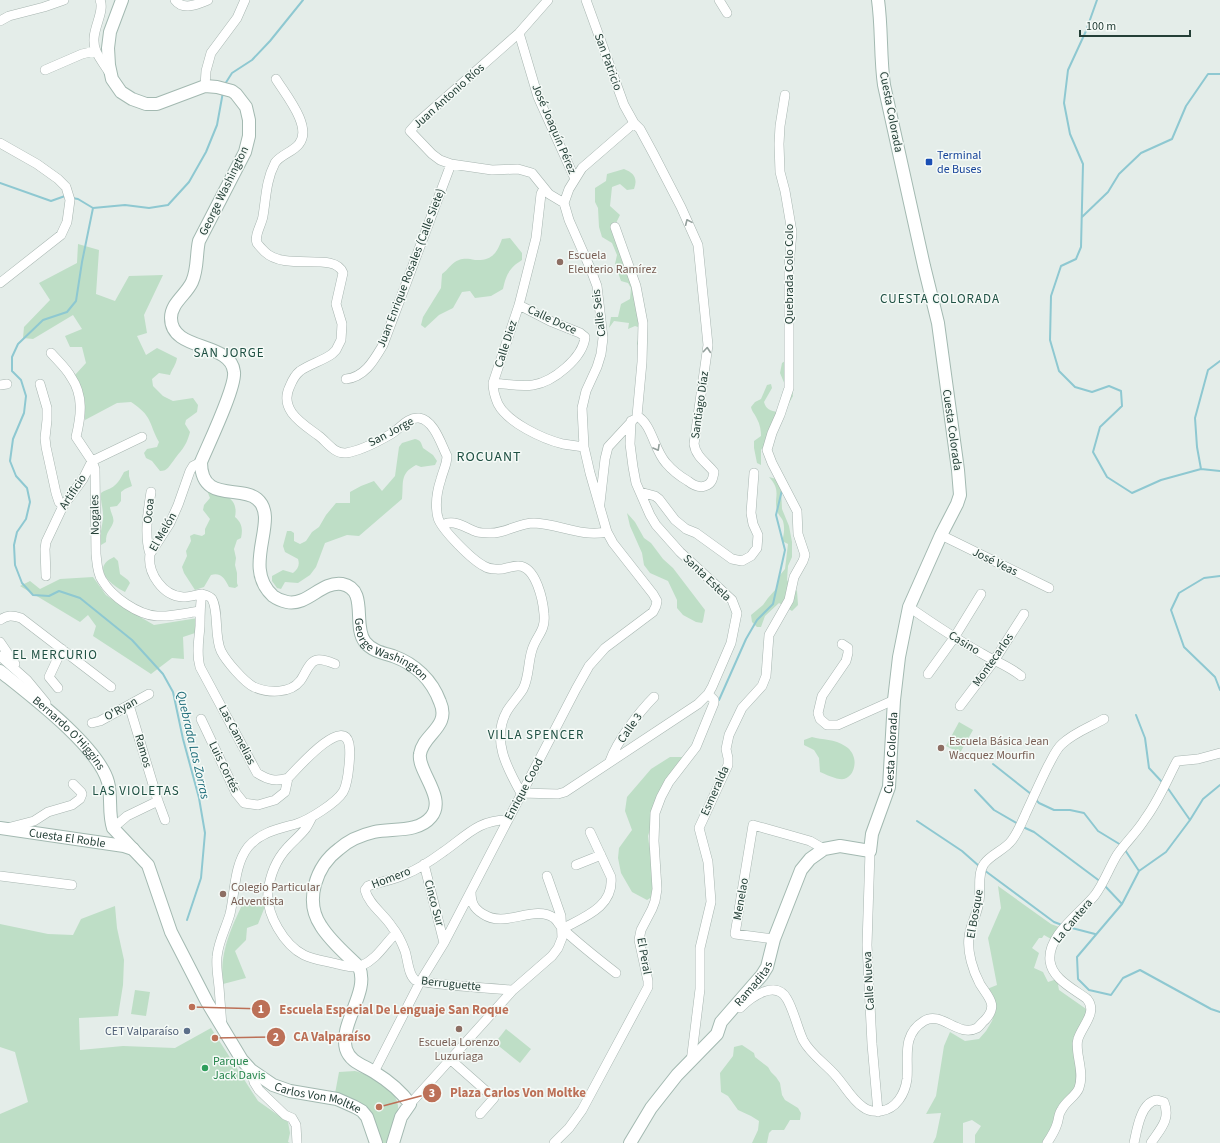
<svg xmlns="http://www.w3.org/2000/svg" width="1220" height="1143" viewBox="0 0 1220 1143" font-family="'Source Sans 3',sans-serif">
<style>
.green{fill:#bedec6}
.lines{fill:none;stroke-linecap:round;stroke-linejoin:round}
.stream{stroke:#8ec8d1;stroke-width:2}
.street-casing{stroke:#a7b5b0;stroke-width:10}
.secondary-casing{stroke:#a3b9b1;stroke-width:14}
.street{stroke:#fff;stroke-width:9}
.secondary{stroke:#fff;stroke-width:12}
.oneway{stroke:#929f9b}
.transit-dot{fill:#1a4fb4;stroke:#f5faf7;stroke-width:1.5}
.education-dot{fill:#8d6e63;stroke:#f5faf7;stroke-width:1.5}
.service-dot{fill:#5c6f8a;stroke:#f5faf7;stroke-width:1.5}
.leisure-dot{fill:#2e9e5b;stroke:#f5faf7;stroke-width:1.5}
.labels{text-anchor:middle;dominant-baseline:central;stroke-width:3;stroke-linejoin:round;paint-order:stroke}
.street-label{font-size:12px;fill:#243f37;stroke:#f5faf7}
.transit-label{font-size:12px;fill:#164399;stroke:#f5faf7;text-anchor:start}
.education-label{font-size:12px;fill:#785e54;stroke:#f5faf7;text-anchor:start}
.service-label{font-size:12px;fill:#4e5e75;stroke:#f5faf7;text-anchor:end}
.leisure-label{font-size:12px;fill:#27864d;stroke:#f5faf7;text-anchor:start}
.neighbourhood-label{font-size:13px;letter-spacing:1px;fill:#205144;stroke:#f5faf7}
.water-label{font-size:13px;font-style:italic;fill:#1f6d7a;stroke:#f5faf7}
.quarter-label{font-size:14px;letter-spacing:1px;fill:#205144;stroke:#f5faf7}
.leader{fill:none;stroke:#bc7057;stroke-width:1.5}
.callout-dot{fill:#bc7057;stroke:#f5faf7;stroke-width:1.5}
.mark-label{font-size:12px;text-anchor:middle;font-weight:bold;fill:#fff}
.callout-label{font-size:13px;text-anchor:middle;font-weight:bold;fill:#bc7057;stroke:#f5faf7;stroke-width:3;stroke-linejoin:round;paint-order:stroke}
</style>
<rect width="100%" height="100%" fill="#e4ede9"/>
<path class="green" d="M624,169C634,173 638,178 634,189L627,190L620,184L612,187L610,206L620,215L614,227L639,286L642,350L637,344L641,328L635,326L628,329L629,323L614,321L609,328L611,317H618L621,304L630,299L631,288L628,283L621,281L615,264L617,255L612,243L602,237L599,227L598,208L595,202V188L606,181L607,174Z
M510,238L522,253V260C509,268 506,275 503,289L491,296L475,298L470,291L462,292L453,308L439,315L425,328L421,325L423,317L441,288L442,274C448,270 452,262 459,260C465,258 469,259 475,260C492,261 497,253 502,239Z
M78,244L99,250L96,294L115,301L129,276L163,275L144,315L147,333L137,336L146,355L157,348L177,358C176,365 172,369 170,375L159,373L152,379L153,386L163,396L173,401L193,398L198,405L197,412L186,420L185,424L190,432C186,447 182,449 174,460C169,466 168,471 160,471L152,461L146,458L144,453L147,449L157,447L159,442C154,434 152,425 148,418C144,411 137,406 131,402L117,403L85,420L84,400L74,376L86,363L82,347H70L65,336L82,329L73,315L33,339L23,338L24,327L50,300L39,283L77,263Z
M788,359L793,396L767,442L761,450V465L757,463L754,448V441L761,436C761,431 760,424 757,419C755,414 752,412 751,407L755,402L761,399L767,385L771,384L772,388L764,402C766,409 770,411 778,412L785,385L780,373L782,363Z
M415,439C421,440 421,443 423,448L433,455L437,461L435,465L421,467L416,465C399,474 404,483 402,499L359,536L347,535L325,543L316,567L310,575L298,583L285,582L281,589L277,588L272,581V576L283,570L293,573C298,569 300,565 298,559L285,552L283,546L287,531H291L294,533V541L300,544L306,541L312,532L319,527L326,515L336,503H350V492L361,486L374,481L382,491L395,476L399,447L402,443Z
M129,470V476L132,486L125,489L121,492V501L117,506L110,507C110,512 115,518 113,523C110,531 106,531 106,542L101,545C99,537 102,527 103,519C104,510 100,502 101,493C105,490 107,490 111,488C117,485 121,478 124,472Z
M769,477L776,479L781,489L782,509L789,526L792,542V557L788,566L787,580L797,591L798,605L792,611L779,603L765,616L761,627H757L752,622L751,615L763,605L768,598L776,589L780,575L785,569L788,544L782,541C784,535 785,528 783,521C782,518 779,516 778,513C772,498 783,492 769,477Z
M207,489C223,494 239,497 235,517C242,523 243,529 241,538L237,540L234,549L236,558L235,565L237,573V583L238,586L235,588L229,587C225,579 221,572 211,575L204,587L195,590L184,573L182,567L187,556L186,551L191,541L190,536L194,534L202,536L205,534V529L210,519L203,510L204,505L210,498L208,493Z
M627,513L635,522L644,538L651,543L663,559L673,568L705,610L703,621L702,623L696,622L683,615L677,608V600L668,581L650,573L644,565L642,553L630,526Z
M114,557L118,561L120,574L128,580L130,583L125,592C111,585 90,568 114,557Z
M93,577L106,595L123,607L154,625L198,618V632L183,637L184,659L172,658L151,674L93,636L96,626L88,615L80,622L20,586L30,581L40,589L60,579Z
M959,722L973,730L960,753L946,746Z
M812,737C822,740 835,739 845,746C849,748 853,753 854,758C856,765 853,777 844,779C837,780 827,775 820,772L819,758L814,750L804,745V740Z
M670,757H685L652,823L648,836L649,844L653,861L655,895L647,900L632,892L621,873L618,858L619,848L632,830L625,811L627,797L651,769Z
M998,886L1051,924L1059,927L1051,939L1044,935L1042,938H1039L1032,948L1039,953L1034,968L1043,972L1048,982L1057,979L1059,990L1089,1011L1085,1027L1072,1043L1083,1080L1061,1110L1042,1143H975V1135L981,1126L972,1120L963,1123V1143H933L936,1137L941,1113L926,1114L936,1096L944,1046L950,1032L965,1041L979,1039L986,1031L992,1021L995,1011L987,989L997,985L988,938L1001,908Z
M245,899L265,901L264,909L258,924L247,928L246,940L235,951L246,978L223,984C219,952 232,926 245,899Z
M115,906L117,928L124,960L123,985L118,1016L79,1018L80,1050L123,1046L175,1048L211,1028L258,1101L288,1122L290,1133L288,1142L290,1143H0V1114L28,1102L15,1052L0,1047V924L48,934L73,935L81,919Z
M135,990L150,992L146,1016L131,1014Z
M506,1029L531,1049L520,1063L495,1043Z
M742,1045L754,1053L755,1057L768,1067L771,1072L776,1077L780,1083L782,1095L785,1100L798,1108L801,1113L800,1120H790L784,1130H772L769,1133L767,1143H752L758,1130L759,1121L751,1116L738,1110L728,1096L721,1092L720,1073L733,1056L734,1047Z
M355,1071C370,1075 397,1089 398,1106C398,1118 394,1131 391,1143H382L375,1121L363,1109L334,1099L339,1072Z"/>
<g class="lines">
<path class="stream" d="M1097,0L1086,31L1068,70L1064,103L1070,134L1083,164L1081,247L1076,259L1061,266L1051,296L1050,340L1059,371L1075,387L1092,392L1109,386L1121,391L1122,406L1100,427L1093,452L1107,477L1132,493L1161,480L1201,469L1220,471
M225,84L232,73L252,60L270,41L303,0
M0,183L51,201L65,196
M72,198L78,199L93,208L125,205L149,208L168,205L189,182L206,152L217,125L223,92
M93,208L82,262L76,301L67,312L43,320L18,344L12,357V371L21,380L26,396L24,413L13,439L10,461L16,476L27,488L30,502L26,519L17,532L14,545L15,565L22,583L33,595L49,596L59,591L80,598L132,640L163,674L173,692L183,739L199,798L205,833L201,878L187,920
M1082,217L1108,192L1119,174L1141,153L1172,139L1186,106L1208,74H1220
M1201,469L1197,447L1195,418L1208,370L1220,361
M1220,576L1204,578L1179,593L1171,610L1184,647L1215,677L1220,690
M719,700L746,639L757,620L773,604L785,550L776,515L782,490
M1136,715L1145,738L1149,768L1162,782
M993,764L1031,794
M1220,785L1203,799L1190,820L1166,852L1139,871L1122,904L1077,957L1078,979L1089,990L1111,995L1123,978L1140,970L1211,1009L1220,1012
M1167,787L1190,820
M975,790L994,810L1018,824
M1035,799L1039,803L1054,810H1070L1084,813L1098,831L1121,845
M917,821L962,851L979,866
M1023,827L1034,832L1101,882
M1125,850L1139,871
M984,870L1054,922L1062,925
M1104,885L1122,904
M1068,927L1095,934"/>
<g class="street-casing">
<path id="street" d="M100,0C106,13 88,33 96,51C99,58 105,66 109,72
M175,0C183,11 198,4 208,0
M548,0L519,33L417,123L410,131L432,154L440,160L451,164L492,170L518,169L532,173L549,194L564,203
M586,0L624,105L634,123L640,129L653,153L681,207L698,245L708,345L694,444C696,457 706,462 714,472C713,478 712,484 705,486C699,488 693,485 688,481C681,477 672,470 666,463C654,450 652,424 637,416
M719,0L727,13
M0,21L9,16L44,7L64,0
M519,33L538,97L575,179
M45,70L82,54L95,51
M276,79C285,94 313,127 299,144C293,152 280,155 275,163C266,180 266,198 263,216C262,224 254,235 257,243C259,246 262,249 265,252C286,272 335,251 343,273L336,304L342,324L341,340L336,350L332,354C322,361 310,364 300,371C295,375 292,381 290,386C278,410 303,424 319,436C327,442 334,454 346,453C359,451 379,441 391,434C400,429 407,417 419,418C434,420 441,444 447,456C447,464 443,471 441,479C437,491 435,506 438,518C442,530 472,560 484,566C487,568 492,569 495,569C503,571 511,565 519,566C536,567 543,600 544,614C546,631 536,636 532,650C528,662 529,678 523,689C518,697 512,703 507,711C491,739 507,768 521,793
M205,86L206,71L211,53L237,18L245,0
M0,143L37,164L58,179L66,187L70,200L67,222L61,235L0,283
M544,188L541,194L536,238L519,305L493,383C493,389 495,397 498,404C508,423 543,439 563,444C570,445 577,446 584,447
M615,227L636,286L643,323L642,362L637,416
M51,353C58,361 66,368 71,377C84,396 81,416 76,437L92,461L95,469L96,554C97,562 97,573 102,580C112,597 138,615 157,616C171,617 186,613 200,611
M346,379C365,377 374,360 383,345L451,164
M493,383C506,384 520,387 533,385C553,382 583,358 585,337L580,333L550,321L519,305
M40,384L47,408V420L45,438L46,447L56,493L59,502L63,506
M0,385L7,384
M201,462L193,466L190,471L178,505L170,523L150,554C147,573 163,596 183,597C190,597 195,595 202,594
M640,492L655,496L659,499L675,520L686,529L696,533L732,559L742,561L751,556L757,548L758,535L753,524L751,513L754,473
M600,503L605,459L608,447L633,420
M443,526C444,525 446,523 448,523C457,521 468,529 477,532C481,533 485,533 489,533C505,534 518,523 534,523C560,524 579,537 607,532
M941,535L1049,588
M150,554C144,535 148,511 151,492
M46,576L45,549L46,542L63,506L83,479L92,461L142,437
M202,594C200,604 200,614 200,626C199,640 196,653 200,667L257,773C268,780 276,782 288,778C296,770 343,715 349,744C351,754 349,764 348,774C347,780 346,787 343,792C336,803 309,820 296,824C278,829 261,832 248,847C234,865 235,893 230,914C226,928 218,942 217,957C216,967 218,977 219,987C220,1000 221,1013 222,1026
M202,594C205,595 210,596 212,599C219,611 214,637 221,651C226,661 244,682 254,687C268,693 290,694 300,681C305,675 309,661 317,660C323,659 330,662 335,664
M909,607C932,623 956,639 981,653C994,661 1009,666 1021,676
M0,620C7,615 12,615 21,618L111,687
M0,642L15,664
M842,644L848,648V653L846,661L822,696L818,713L820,719L827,725H838L894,700
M0,656L27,680L46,703
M928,674L954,638L981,594
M58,688L49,677L62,649
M129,705L158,801L165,820
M960,706L994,661L1024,614
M201,719L236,793L244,803L258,805L275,800L285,792L288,778
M92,723L100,721L149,694
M610,761C617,741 639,712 654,697
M521,793L558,794L565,792L698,704L708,694L712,687L725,657L731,643L737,613L732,600L680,552L656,525L650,515L636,483L633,467L630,444L631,421
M312,817C310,821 308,825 306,828C301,835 293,841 287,848C276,860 270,875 268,892C266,914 284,945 304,955C314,960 326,961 337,964C343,965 354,969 361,966C377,959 384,945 396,933
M508,820C479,819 465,837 443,852C432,860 419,869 406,874C394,880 380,882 368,886L365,890C369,905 384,914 392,927C397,933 402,943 405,951C408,960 408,974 415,980C421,984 500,989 513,990
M7,828L34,821L48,812L72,805L80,799L82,794L81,792L73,784
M113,828L127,816L158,801
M870,851L867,945L872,1044L878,1112
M424,864L444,943
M576,865L601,855
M0,876L72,885
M471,891C471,902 473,908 483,914C505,929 534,904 554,918C558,921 560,927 564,930C580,945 598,959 616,973
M562,929C584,917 614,907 611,877L590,832
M774,939L735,934L753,825L810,841L824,849
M740,1008C751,997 776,979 787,999C794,1011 797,1027 803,1040C811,1055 826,1064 836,1076C845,1086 852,1100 863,1107C868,1111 874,1112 881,1111C896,1109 905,1094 907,1079C909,1058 901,1035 924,1021C941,1010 958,1038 977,1028C980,1026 982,1022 985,1020C999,1005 988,997 980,984C973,971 967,952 969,937C970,925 978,913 979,901C981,890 977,874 984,864C991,854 1005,850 1012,840C1018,832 1022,822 1026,813C1033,798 1040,782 1048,766C1052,759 1056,749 1062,744C1073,733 1090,727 1104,719
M451,1060L494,1098L480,1114
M691,1062L700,989V948L711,902L708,862L699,828L728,765V758L726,749L729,735L742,708L762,686L766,676L769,635L789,600L794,577L803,561L805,555L798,534L797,511L772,463L767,450L772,433L780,415L789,388V266L792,232L785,191L780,172L779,144L780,126L785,95
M251,1070L254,1082L259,1090L285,1115L292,1118L296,1125L297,1143
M374,1072L420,982L444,943L576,689L589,666L605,648L653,612L656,606L657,601L653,594L613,543L607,532L590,473L584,447L582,408L586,391L597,367L601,354L603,338L597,286L591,270L569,220L564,203L569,189L582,168L634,123
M410,1104L513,990L552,956L558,948L562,938L561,916L547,876
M554,1143L569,1128L582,1110L648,987V981L639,940L641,930L652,909L655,901L657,889L654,841L655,813L661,797L669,782L696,747L714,703V700L708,694
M1047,1143C1051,1137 1055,1131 1057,1124C1059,1119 1058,1114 1062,1109C1066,1101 1076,1096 1079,1088C1085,1071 1074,1051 1078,1039C1082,1026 1098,1012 1087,999C1074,989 1052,979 1050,961C1047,935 1081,913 1095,895C1104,883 1109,868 1117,855C1126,842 1137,832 1145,819C1158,802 1167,780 1177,761L1198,759L1220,753
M1134,1143C1137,1129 1141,1102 1157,1100L1164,1102C1171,1120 1160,1129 1151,1143"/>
</g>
<g class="secondary-casing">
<g id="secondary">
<path id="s1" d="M122,0L110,32L108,48L109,65L112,79L121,92L132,99L146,104H157L205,86L217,87L232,91L236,94L246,107L249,120V136L245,152L199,241C196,254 198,269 192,282C186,295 171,303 171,318C171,352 231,341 234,372C236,387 208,445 201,462C201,503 240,485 257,499C281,519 240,566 273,596C277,599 282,601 287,602C308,606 321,581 342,584C369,589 352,626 365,642C372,651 383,653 393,656C415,664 432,680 440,702C451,727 423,734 420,754C417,771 447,798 431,817C418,833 392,828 374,832C361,835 349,840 339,849C316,866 304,901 321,926C331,942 346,954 359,967C370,992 339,1023 346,1049C350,1062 363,1065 374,1072C387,1080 401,1091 410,1104L401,1117L393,1143"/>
<path id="s2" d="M0,671C30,695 98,746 108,782C112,797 108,813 113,828L148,865L171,932L207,1002L242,1060L251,1070L273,1085L290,1091L337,1099L355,1107L362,1111L367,1117L376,1143"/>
<path id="s3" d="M0,828L124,846L133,849"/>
<path id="s4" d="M630,1143L651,1108L677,1075L717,1034L721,1022L762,975L767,967L774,939L801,870L810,859L824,849L840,846L870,851L872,834L889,787L894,700L899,657L909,607L941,535L957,504L960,495L958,470L938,323L924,266L884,85C880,57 882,28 878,0"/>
</g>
</g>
<use href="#street" class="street"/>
<use href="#secondary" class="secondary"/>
</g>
<defs><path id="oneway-chevron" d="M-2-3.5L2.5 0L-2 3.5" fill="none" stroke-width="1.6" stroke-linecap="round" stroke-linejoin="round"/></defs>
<g class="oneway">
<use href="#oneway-chevron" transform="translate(688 222) rotate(-114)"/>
<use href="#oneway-chevron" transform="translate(707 350) rotate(-85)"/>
<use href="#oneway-chevron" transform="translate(657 448) rotate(61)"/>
</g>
<rect class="transit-dot" x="925" y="158" width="8" height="8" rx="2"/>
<g class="education-dot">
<circle cx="560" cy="262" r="4"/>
<circle cx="941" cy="748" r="4"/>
<circle cx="223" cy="894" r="4"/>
<circle cx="459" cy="1029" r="4"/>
</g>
<circle class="service-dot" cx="187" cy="1031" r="4"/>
<circle class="leisure-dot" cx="205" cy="1068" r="4"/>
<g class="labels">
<g class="street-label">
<text transform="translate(608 62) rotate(70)">San Patricio</text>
<text transform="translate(449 96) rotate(-42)">Juan Antonio Ríos</text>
<text transform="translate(891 112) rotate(79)">Cuesta Colorada</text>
<text transform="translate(554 129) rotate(67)">José Joaquín Pérez</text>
<text transform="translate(224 191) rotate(-64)">George Washington</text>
<text transform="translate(411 268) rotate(-69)">Juan Enrique Rosales (Calle Siete)</text>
<text transform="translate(789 274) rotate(-90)">Quebrada Colo Colo</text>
<text transform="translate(599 313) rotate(-97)">Calle Seis</text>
<text transform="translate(552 320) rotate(25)">Calle Doce</text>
<text transform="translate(506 344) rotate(-72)">Calle Diez</text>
<text transform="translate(700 405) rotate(-82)">Santiago Díaz</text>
<text transform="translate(952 430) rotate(82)">Cuesta Colorada</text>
<text transform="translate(391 432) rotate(-28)">San Jorge</text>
<text transform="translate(73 492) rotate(-57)">Artificio</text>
<text transform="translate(149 511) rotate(-84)">Ocoa</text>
<text transform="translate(95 515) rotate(-91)">Nogales</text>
<text transform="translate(163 532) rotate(-60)">El Melón</text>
<text transform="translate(995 562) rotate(26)">José Veas</text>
<text transform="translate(707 578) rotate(44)">Santa Estela</text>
<text transform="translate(964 643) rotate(31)">Casino</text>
<text stroke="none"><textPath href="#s1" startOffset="996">George Washington</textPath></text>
<text transform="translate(993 660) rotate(-55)">Montecarlos</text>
<text transform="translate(121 709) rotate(-29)">O'Ryan</text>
<text transform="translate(630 728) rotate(-55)">Calle 3</text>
<text stroke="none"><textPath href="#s2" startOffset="93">Bernardo O'Higgins</textPath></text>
<text transform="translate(237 735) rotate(62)">Las Camelias</text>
<text transform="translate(143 751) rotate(74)">Ramos</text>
<text stroke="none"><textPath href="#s4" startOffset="507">Cuesta Colorada</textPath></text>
<text transform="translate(224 767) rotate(64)">Luis Cortés</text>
<text transform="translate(524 789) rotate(-62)">Enrique Cood</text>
<text transform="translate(715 791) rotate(-66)">Esmeralda</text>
<text stroke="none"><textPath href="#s3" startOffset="68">Cuesta El Roble</textPath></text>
<text transform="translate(391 878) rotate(-21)">Homero</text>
<text transform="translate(741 899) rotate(-80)">Menelao</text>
<text transform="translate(434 903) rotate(75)">Cinco Sur</text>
<text transform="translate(975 914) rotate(-80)">El Bosque</text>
<text transform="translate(1073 921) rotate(-50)">La Cantera</text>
<text transform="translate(644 956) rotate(80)">El Peral</text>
<text transform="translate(869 981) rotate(-93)">Calle Nueva</text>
<text stroke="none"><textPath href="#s4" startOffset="203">Ramaditas</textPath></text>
<text transform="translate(451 984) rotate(6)">Berruguette</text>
<text stroke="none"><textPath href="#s2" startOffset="558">Carlos Von Moltke</textPath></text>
</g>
<g class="transit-label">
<text x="937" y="155">Terminal<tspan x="937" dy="14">de Buses</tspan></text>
</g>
<g class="education-label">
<text x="568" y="255">Escuela<tspan x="568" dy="14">Eleuterio Ramírez</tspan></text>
<text x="949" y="741">Escuela Básica Jean<tspan x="949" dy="14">Wacquez Mourfin</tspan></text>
<text x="231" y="887">Colegio Particular<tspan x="231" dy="14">Adventista</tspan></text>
<text x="459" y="1042" text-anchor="middle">Escuela Lorenzo<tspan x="459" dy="14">Luzuriaga</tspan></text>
</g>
<g class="service-label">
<text x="179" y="1031">CET Valparaíso</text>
</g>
<g class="leisure-label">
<text x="213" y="1061">Parque<tspan x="213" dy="14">Jack Davis</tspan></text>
</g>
<g class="neighbourhood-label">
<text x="940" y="299">CUESTA COLORADA</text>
<text x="229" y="353">SAN JORGE</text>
<text x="55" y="655">EL MERCURIO</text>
<text x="536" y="735">VILLA SPENCER</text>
<text x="136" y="791">LAS VIOLETAS</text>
</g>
<g class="water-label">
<text transform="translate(193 745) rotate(77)">Quebrada Las Zorras</text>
</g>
<g class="quarter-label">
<text x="489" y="457">ROCUANT</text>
</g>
</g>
<path class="leader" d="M192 1007L261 1009M215 1038L276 1037M379 1107L432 1093"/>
<g class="callout-dot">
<circle cx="192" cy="1007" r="4"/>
<circle cx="215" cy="1038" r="4"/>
<circle cx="379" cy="1107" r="4"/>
<circle cx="261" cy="1009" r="10"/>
<circle cx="276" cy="1037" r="10"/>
<circle cx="432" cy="1093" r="10"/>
</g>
<g class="mark-label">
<text x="261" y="1013">1</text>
<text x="276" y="1041">2</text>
<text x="432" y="1097">3</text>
</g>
<g class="callout-label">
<text x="394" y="1014">Escuela Especial De Lenguaje San Roque</text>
<text x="332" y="1041">CA Valparaíso</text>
<text x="518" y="1097">Plaza Carlos Von Moltke</text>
</g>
<path d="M1080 30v6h110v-6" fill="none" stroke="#243f37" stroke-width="2"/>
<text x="1086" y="30" font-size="12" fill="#243f37" stroke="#f5faf7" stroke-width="3" paint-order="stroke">100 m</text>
</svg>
